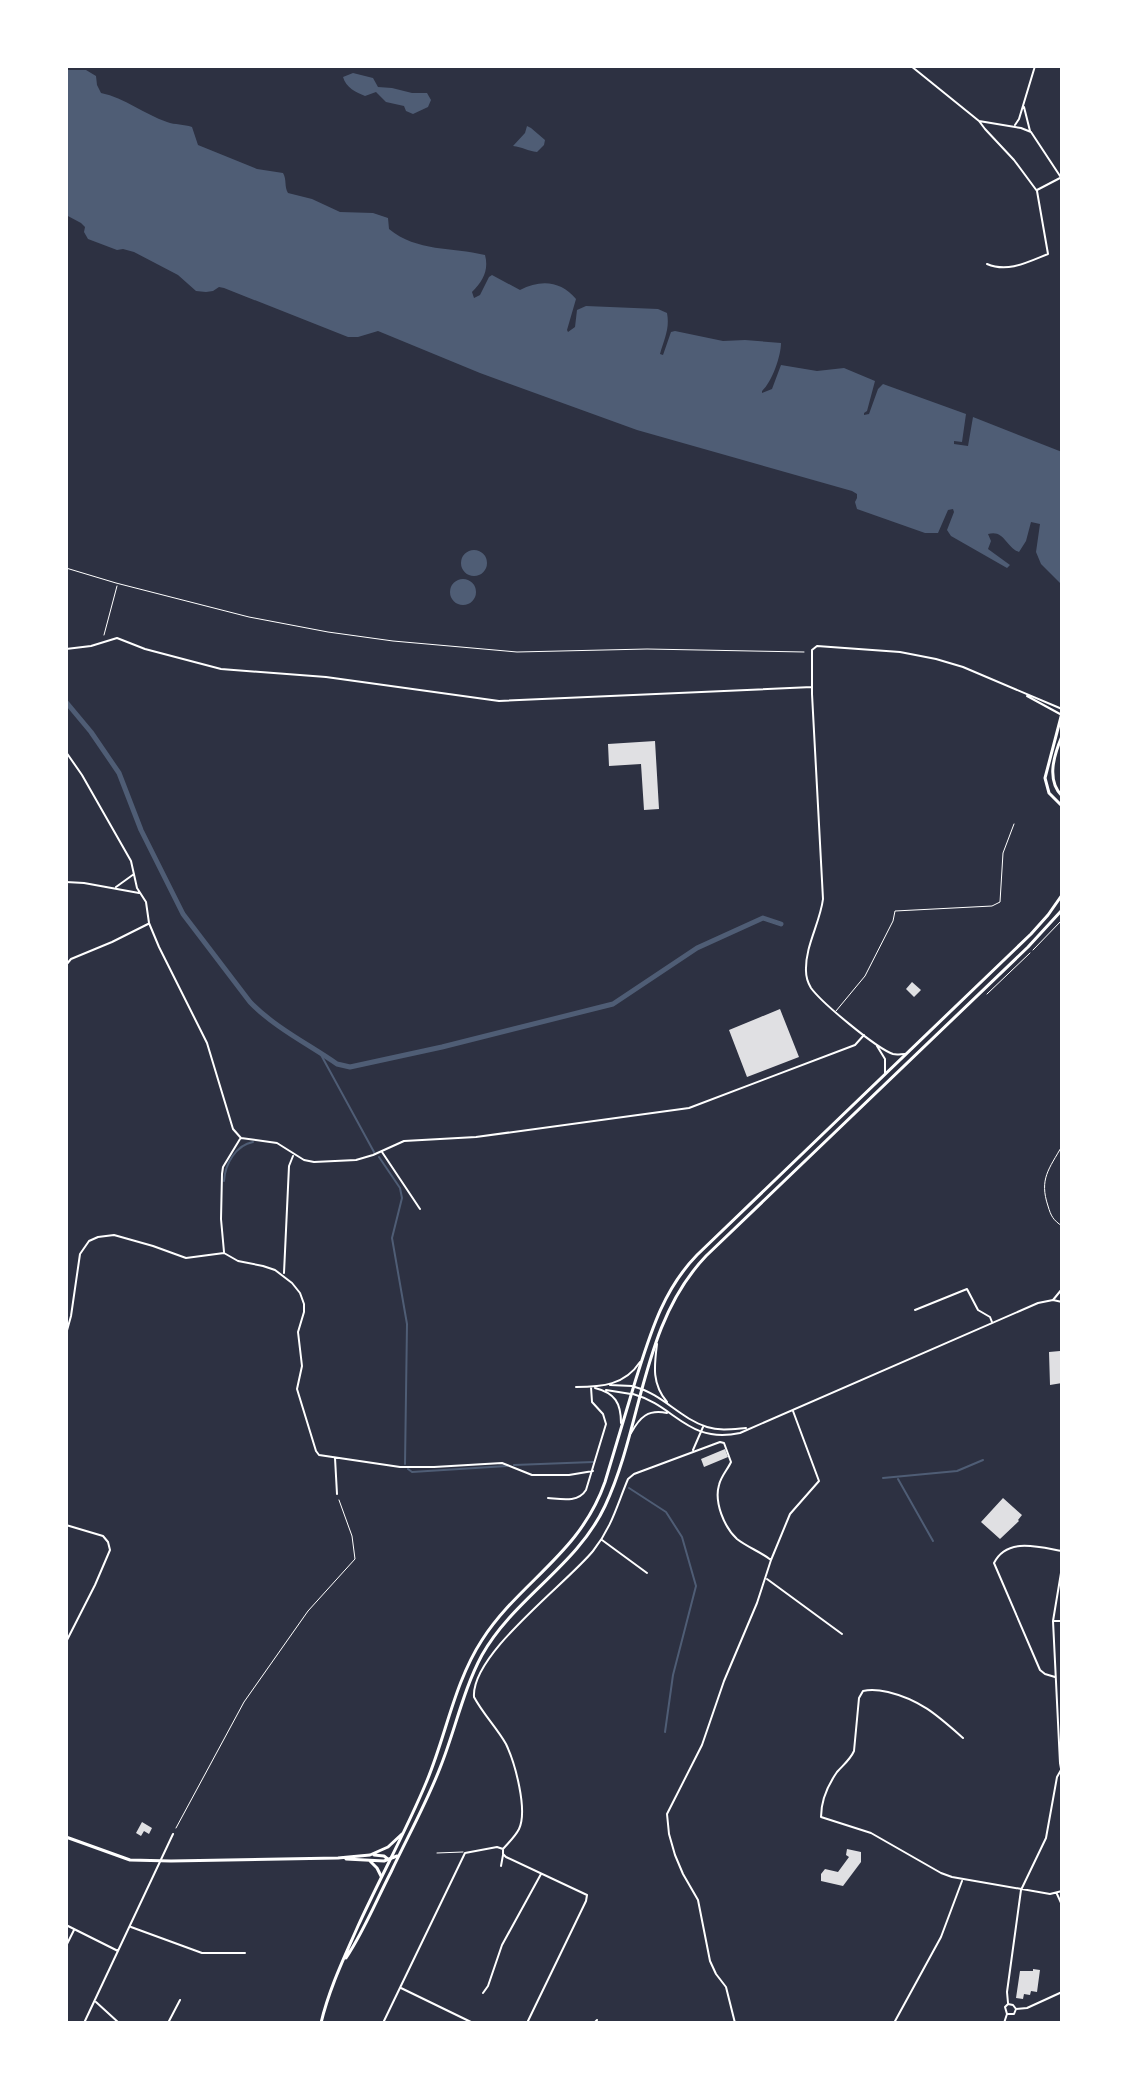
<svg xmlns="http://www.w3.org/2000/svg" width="1128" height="2089" viewBox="0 0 1128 2089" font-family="Cabin,sans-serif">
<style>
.water{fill:#4f5d75}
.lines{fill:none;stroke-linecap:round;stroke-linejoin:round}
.stream{stroke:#4f5d75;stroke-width:2}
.canal{stroke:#4f5d75;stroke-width:5}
.building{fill:#e0e0e3}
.path{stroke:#fff;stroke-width:1}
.service{stroke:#fff;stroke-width:1}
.pedestrian{stroke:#fff;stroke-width:1}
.minor{stroke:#fff;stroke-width:2}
.tertiary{stroke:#fff;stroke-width:2}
.secondary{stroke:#fff;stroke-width:3}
.primary{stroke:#fff;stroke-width:3}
</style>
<rect width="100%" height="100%" fill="#2d3142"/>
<path class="water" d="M66,70H86L96,76L97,85L101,93C125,98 144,114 167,122C175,125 184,124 192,127L198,145L257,169L283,173C287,180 284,186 288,193L312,199L340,212L373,213L388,218L389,229C417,252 452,247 485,255C489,270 483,281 472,292L474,298L480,295L489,277L492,275L520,290C541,279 561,281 576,299L567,330L568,332L575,327L577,310L586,306L658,309L667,313C670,329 664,339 660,354L663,355L671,332L675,331L723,341L745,340L781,343C781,356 772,382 762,391V393L772,389L781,365L817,371L844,368L875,381L867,411L864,413V415L869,414L878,389L883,384L966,414L962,442L954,441V444L968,446L973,417L1062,452V585L1041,564L1036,552L1040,524L1031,522L1026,541L1019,552C1006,547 1004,529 988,534L991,541L988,549L1010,565L1007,568L951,536L947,530L954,512L953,509L948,510L938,533H925L857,509L855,502L857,498V494L852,491L637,430L480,373L378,331L358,337H348L224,288L219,287L213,291L206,292L196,291L178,275L134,252L123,249L117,250L88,239L84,232L85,227L81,223L66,215Z
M353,73L373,78L378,87L392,88L412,93H427L431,100L428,107L413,114L406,111L404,106L386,102L376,92L365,96C356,92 346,88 343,77Z
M527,126L531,128L545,140L544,145L537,152C528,151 522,147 513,146L525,133Z
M461 563a13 13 0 1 1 26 0a13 13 0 1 1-26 0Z
M450 592a13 13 0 1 1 26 0a13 13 0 1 1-26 0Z"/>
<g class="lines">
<path class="stream" d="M320,1053L374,1152
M379,1157L400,1188L402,1198L392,1238L407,1324L405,1464
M224,1181C225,1164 236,1145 253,1142
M514,1465L593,1462
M408,1469L412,1472L507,1466
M883,1478L957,1471L983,1460
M898,1479L933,1541
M629,1488L666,1512L682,1537L696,1586L673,1675L665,1732"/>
<path class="canal" d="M66,702L91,732L119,773L141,830L183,914L250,1002C274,1027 308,1044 337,1064L350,1067L442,1047L613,1004L697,948L763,918L781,924"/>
</g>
<path class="building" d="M655,741L659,809L644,810L641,764L609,766L608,744Z
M912,982L921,990L914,997L906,989Z
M780,1009L799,1057L747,1077L729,1030Z
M1060,1351V1360H1062V1383L1050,1385L1049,1352Z
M725,1449L728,1457L704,1467L701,1459Z
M1003,1498L1022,1515L1018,1520L1019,1521L1000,1539L981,1522Z
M142,1822L152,1828L149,1834L144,1831L141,1836L136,1833Z
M847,1849L861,1852V1862L843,1886L821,1881V1874L825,1869L838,1872L849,1857L846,1855Z
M1033,1969L1040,1970L1037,1992L1031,1991L1030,1995L1024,1994L1023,1999L1016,1998L1020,1971H1033Z"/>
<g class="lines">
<path class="path" d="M66,568L116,583L249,617L328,632L393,641L517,652L647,649L804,652
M104,635L117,586
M1033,950L1062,920
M987,994L1030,953
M176,1828L244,1702L308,1611L355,1559L352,1536L339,1500"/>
<path class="service" d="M836,1011L865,976L893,921L895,911L992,906L1000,902L1003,853L1014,824
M437,1853L463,1852"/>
<path class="pedestrian" d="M1062,1146C1049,1169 1039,1179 1048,1206C1051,1216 1053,1220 1062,1226"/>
<path class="minor" d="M911,66L979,121L1021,128L1031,132L1062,179
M1024,107L1030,131
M979,121L985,129L1014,160L1037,191L1048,254C1028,262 1008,273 987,264
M1015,125L1019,119L1035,66
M1037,190L1060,178
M66,649L91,646L117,638L145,649L221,669L326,677L499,701L812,687
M1027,696L1060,714
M66,752L82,775L131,861L137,888L146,902L149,923L159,947L207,1043L233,1129L241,1138L277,1143L304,1160L314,1162L356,1160L373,1155L404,1141L476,1137L689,1108L855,1045L864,1035
M66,882L84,883L139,893
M116,887L134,874
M66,965L71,959L112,942L148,924
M877,1046L885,1059V1073
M905,1054C901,1054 897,1055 893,1054C876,1048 822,1003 811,988C808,983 806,977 806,971C805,946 820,923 823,899L812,694V650L817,646L900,652L936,659L963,667L1062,709
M382,1152L420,1209
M224,1252L221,1219L222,1174L223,1167L240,1139
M284,1273L289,1166L293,1156
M1053,1300L1062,1289
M915,1310L967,1289L978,1310L990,1317L992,1322
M66,1334L71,1316L80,1254L89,1241L98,1237L114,1235L153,1246L186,1258L224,1253L238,1261L263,1266L275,1270L292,1283L300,1293L304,1304V1312L298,1332L302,1366L297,1389L316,1451L319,1455L400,1467H434L502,1463L532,1475H569L593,1471
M610,1385L632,1386
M576,1387C602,1387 625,1385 640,1362
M595,1388C615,1393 621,1403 621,1423
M606,1390L631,1394
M693,1450L703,1427
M335,1458L337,1494
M548,1498C561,1499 578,1503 586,1490L606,1424L603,1414L592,1402L591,1387
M66,1525L103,1536L108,1542L110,1550L95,1585L66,1642
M602,1540L647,1573
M1062,1567L1053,1621L1060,1763L1062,1774
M767,1579L842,1634
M1054,1621H1062
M1055,1677L1045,1674L1040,1670L994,1563C1007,1537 1039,1547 1062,1551
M963,1738C938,1716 921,1700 888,1692C879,1690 872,1689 863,1691L859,1698L854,1751C850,1760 843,1765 837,1772C828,1785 821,1802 821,1817L871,1833L941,1873L952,1877L1050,1894L1062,1891
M503,1850V1854L506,1857L587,1895L586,1901L527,2023
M501,1866L503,1855
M1057,1894L1062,1905
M66,1925L118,1951
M131,1927L202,1953H245
M66,1946L74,1930
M401,1988L473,2023
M483,1993L488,1986L502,1945L541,1874
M96,2002L119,2023
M1008,2003L1007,1992L1021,1890L1046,1838L1057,1777L1061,1770
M84,2023L173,1834
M168,2023L180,2000
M383,2023L465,1853L497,1847L503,1849C508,1843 515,1837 519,1829C528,1810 515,1763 506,1744C497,1728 483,1714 474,1697C471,1654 566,1584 593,1551C612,1527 617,1505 628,1479L634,1474L720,1442L724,1443L731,1462C728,1469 721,1476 719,1485C714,1502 724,1527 737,1539C747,1547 761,1552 771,1560
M594,2023L597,2020
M735,2023L726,1987L716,1974L710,1961L698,1900L683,1874L675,1855L669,1834L667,1814L702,1745L724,1681L757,1603L771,1560L790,1514L819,1481L793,1411
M894,2023L941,1937L962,1881"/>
<path class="tertiary" d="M657,1344C654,1367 652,1384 667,1402
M635,1387C662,1394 681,1419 707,1427C720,1431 733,1429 746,1428
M633,1394C676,1406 687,1444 740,1433L1038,1303L1053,1300L1062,1302
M631,1433C640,1417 648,1409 667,1413
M1016,2009L1027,2008L1062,1992
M1004,2023L1007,2014L1005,2007L1008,2004L1013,2005L1016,2009L1014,2014H1007"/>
<path class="secondary" d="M66,1837L130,1860L171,1861L338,1858L370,1855L388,1847L402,1834
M374,1855L384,1856L389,1860
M346,1859L384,1861L397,1856
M370,1861L377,1868L381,1876"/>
<path class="primary" d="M1062,713L1045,778L1049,793L1062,806
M1062,736C1054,755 1046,780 1062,796
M346,1958C364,1931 376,1901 391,1872C407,1838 426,1804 440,1768C455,1731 463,1690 482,1655C514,1598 577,1566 605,1506C643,1425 641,1324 706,1256L1028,947L1062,910
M321,2023C329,1989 344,1958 358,1926C380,1878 406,1831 426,1783C446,1736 454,1683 482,1640C520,1581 580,1554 605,1482C615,1449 625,1415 635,1382C650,1335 662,1291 697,1255L1031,934L1048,915L1062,895"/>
</g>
<rect width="1128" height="2089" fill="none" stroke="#ffffff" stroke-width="136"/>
</svg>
